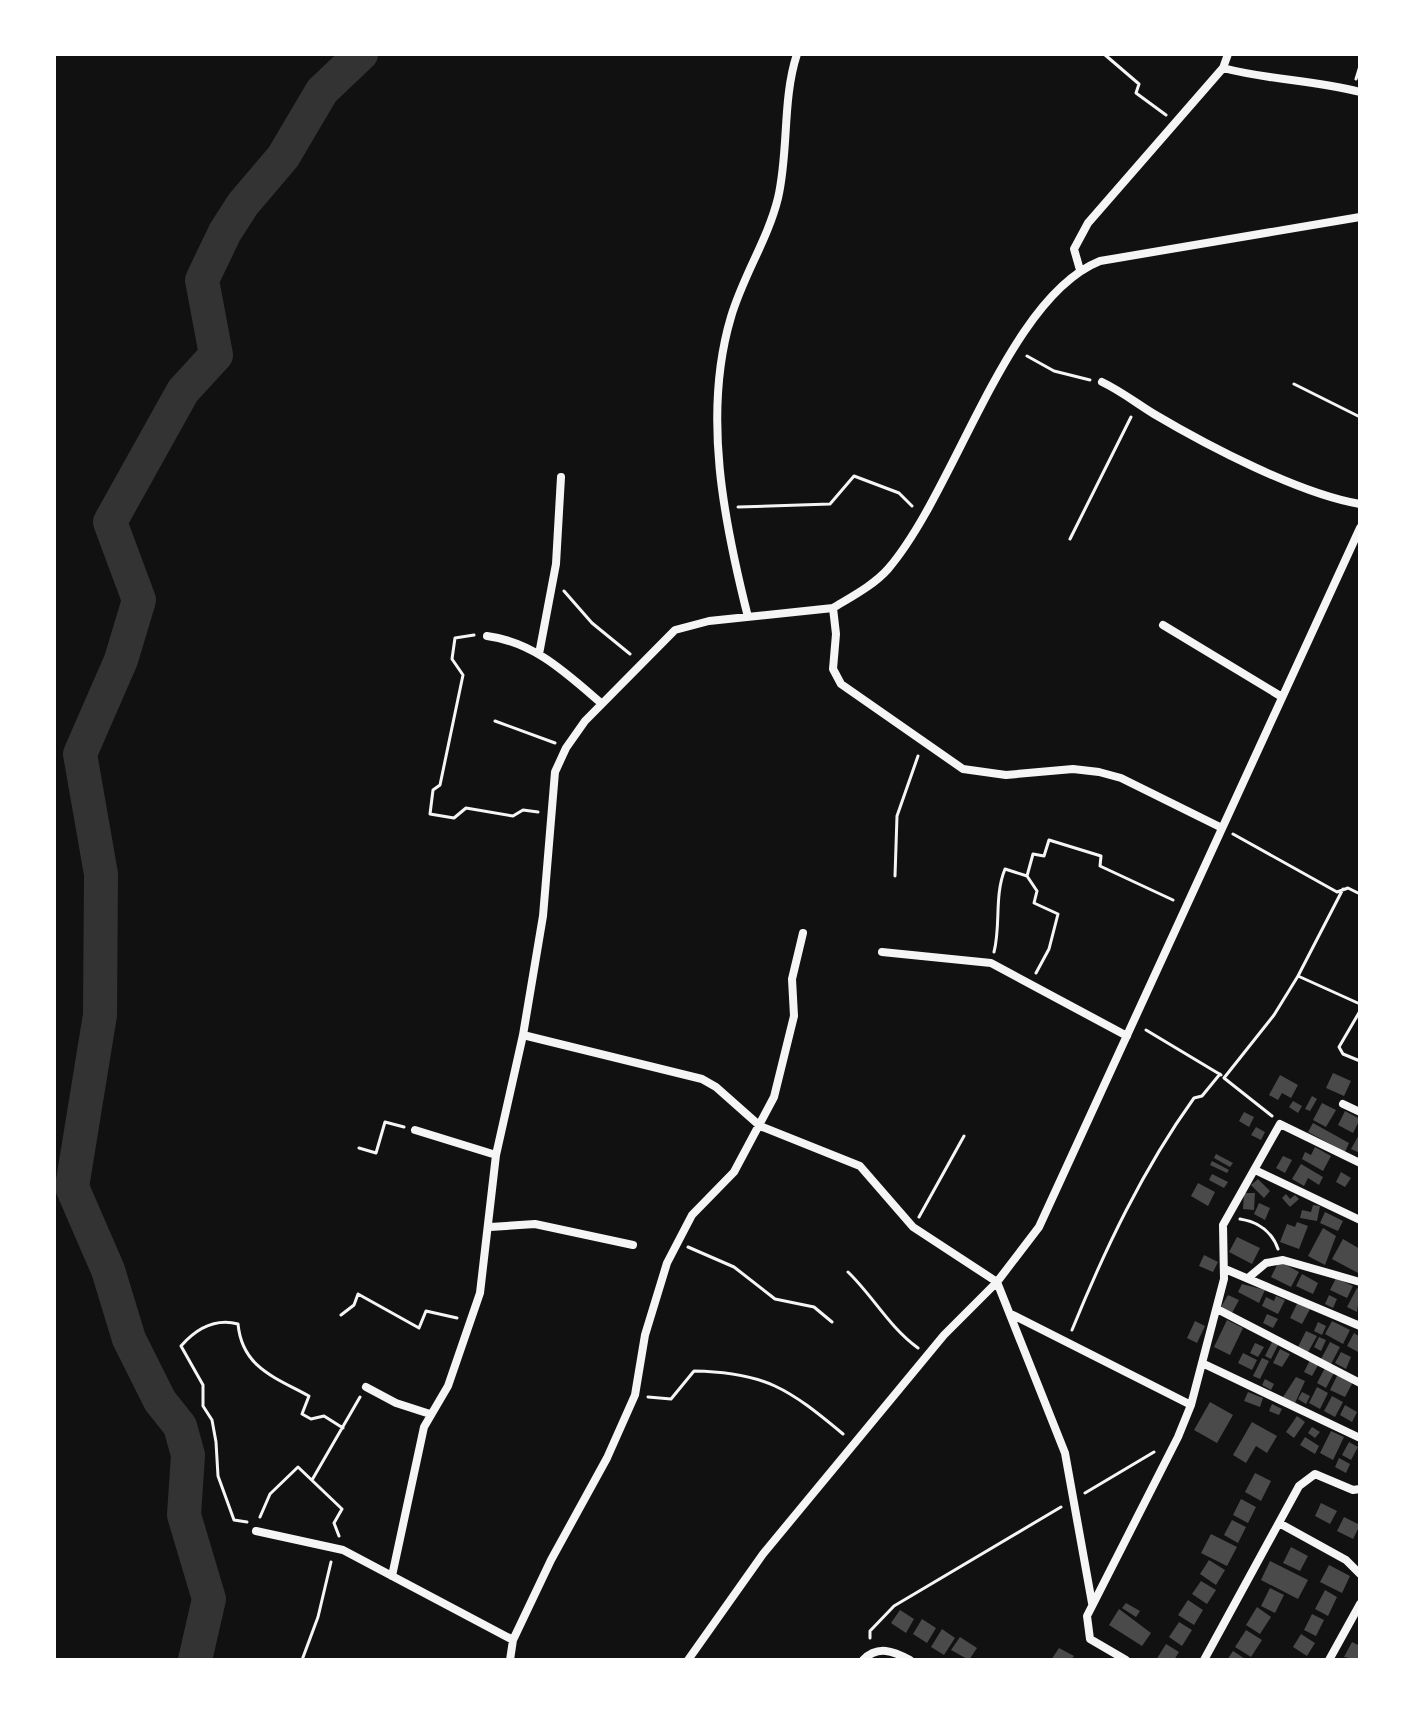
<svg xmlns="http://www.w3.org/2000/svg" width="1414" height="1714" viewBox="0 0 1414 1714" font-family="'Noto Sans',sans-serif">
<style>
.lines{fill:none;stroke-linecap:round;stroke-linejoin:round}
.river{stroke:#333;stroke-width:34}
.building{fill:#4a4a4a}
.path{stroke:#f5f5f5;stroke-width:3}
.minor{stroke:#f5f5f5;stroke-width:8}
</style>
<rect width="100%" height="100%" fill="#111"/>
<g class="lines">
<path class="river" d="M195,1660L209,1599L184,1515L188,1455L180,1426L160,1401L129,1339L108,1270L72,1187L100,1015L101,874L80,754L121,660L139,600L110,522L183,391L216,355L202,280L225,232L243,204L283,157L322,91L361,54"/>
</g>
<path class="building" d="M1333,1073L1351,1081L1344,1096L1326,1088Z
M1280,1075L1298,1085L1291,1098L1282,1093L1278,1100L1269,1095Z
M1312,1096L1317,1099L1310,1111L1305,1109Z
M1293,1101L1302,1106L1298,1113L1289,1107Z
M1322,1103L1336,1110L1326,1127L1313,1120Z
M1345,1111L1360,1119L1353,1133L1338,1125Z
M1244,1112L1254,1117L1249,1127L1239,1121Z
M1313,1123L1349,1143L1345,1152L1308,1132Z
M1256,1127L1265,1132L1261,1140L1251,1135Z
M1360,1133V1153L1351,1149Z
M1315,1147L1331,1156L1323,1171L1302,1159L1305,1152L1311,1155Z
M1216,1154L1233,1163L1230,1167L1214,1158Z
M1283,1156L1292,1160L1285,1173L1276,1168Z
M1212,1161L1229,1170L1227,1173L1210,1165Z
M1301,1164L1323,1177L1319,1185L1308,1178L1304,1186L1292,1179Z
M1341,1172L1351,1178L1345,1187L1336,1182Z
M1212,1174L1228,1182L1224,1188L1209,1180Z
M1258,1179L1270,1191L1264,1198L1251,1185Z
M1198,1183L1215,1192L1208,1206L1191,1196Z
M1244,1193H1255L1254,1210L1243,1209Z
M1286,1194L1290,1199L1295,1195L1299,1199L1290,1207L1282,1198Z
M1259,1203L1270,1208L1265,1220L1254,1214Z
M1313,1205L1320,1206L1317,1221L1300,1218L1302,1210L1311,1212Z
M1325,1212L1343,1221L1338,1231L1320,1223Z
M1297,1222L1308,1226L1299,1249L1280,1242L1287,1224L1295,1227Z
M1323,1228L1336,1236L1325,1265L1308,1256Z
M1237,1237L1260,1248L1252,1264L1229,1252Z
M1343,1239L1360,1249V1274L1332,1259Z
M1204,1255L1218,1262L1213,1272L1199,1266Z
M1279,1261L1299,1272L1291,1287L1271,1277Z
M1302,1274L1318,1283L1313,1294L1296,1286Z
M1336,1278L1353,1286L1347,1298L1330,1290Z
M1242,1284L1265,1290L1259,1303L1238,1292Z
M1357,1288L1360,1290L1357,1312L1347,1307Z
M1228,1295L1239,1300L1232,1313L1221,1307Z
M1329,1295L1337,1299L1333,1308L1325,1304Z
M1276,1296L1285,1300L1278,1314L1262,1306L1266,1297L1274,1301Z
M1298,1302L1310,1309L1302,1324L1290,1318Z
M1267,1314L1278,1319L1273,1328L1263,1323Z
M1227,1320L1243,1328L1230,1355L1214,1347Z
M1195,1321L1205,1326L1197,1343L1187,1338Z
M1332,1321L1350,1330L1343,1344L1325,1334Z
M1318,1322L1326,1326L1322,1335L1314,1331Z
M1306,1331L1317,1336L1307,1354L1297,1349Z
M1354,1333L1360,1337V1353L1347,1346Z
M1319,1337L1326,1340L1321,1351L1314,1347Z
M1272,1342L1278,1345L1271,1359L1265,1356Z
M1330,1342L1340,1347L1331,1364L1321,1359Z
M1255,1343L1264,1347L1258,1357L1250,1353Z
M1280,1349L1290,1354L1282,1367L1273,1363Z
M1341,1352L1351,1357L1346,1369L1335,1363Z
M1243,1353L1257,1360L1252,1370L1238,1363Z
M1262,1358L1269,1361L1260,1379L1253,1376Z
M1310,1360L1318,1365L1312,1376L1304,1372Z
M1326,1366L1335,1371L1326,1388L1317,1383Z
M1338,1374L1353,1382L1345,1397L1330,1390Z
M1296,1377L1305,1381L1295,1403L1283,1397Z
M1265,1379L1274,1384L1271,1390L1262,1385Z
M1317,1387L1328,1393L1320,1409L1309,1403Z
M1248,1392L1263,1398L1260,1407L1244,1401Z
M1302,1392L1310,1396L1306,1404L1298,1399Z
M1332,1396L1343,1402L1335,1417L1324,1411Z
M1210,1402L1233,1415L1217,1443L1194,1430Z
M1272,1404L1282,1409L1279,1415L1269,1411Z
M1345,1405L1357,1412L1352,1422L1340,1415Z
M1297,1416L1305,1422L1294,1438L1286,1432Z
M1252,1422L1277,1436L1267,1453L1256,1446L1246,1463L1233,1455Z
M1312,1427L1320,1432L1315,1438L1308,1433Z
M1331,1431L1344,1437L1333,1460L1320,1453Z
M1305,1437L1319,1446L1315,1454L1300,1445Z
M1349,1442L1358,1447L1351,1460L1342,1455Z
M1339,1458L1350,1464L1346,1473L1335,1467Z
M1255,1473L1271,1481L1261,1501L1245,1492Z
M1241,1499L1256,1507L1248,1523L1233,1515Z
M1321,1503L1337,1511L1330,1524L1315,1516Z
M1344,1517L1360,1525L1353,1539L1337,1531Z
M1232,1520L1246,1527L1238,1543L1224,1535Z
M1211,1534L1237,1547L1227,1566L1201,1553Z
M1291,1547L1308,1556L1300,1571L1283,1563Z
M1209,1560L1225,1570L1216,1585L1200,1574Z
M1270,1561L1308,1580L1298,1599L1261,1580Z
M1329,1565L1350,1576L1342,1593L1320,1582Z
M1201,1581L1216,1590L1207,1604L1192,1594Z
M1270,1588L1284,1595L1275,1613L1261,1606Z
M1325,1590L1337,1597L1328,1616L1315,1609Z
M1188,1600L1203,1610L1194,1625L1178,1615Z
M1126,1603L1140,1611L1136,1617L1122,1608Z
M1257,1607L1271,1617L1260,1634L1246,1625Z
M1119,1609L1151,1633L1142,1646L1109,1625Z
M900,1610L914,1619L906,1633L891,1623Z
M1312,1614L1324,1620L1316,1636L1304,1630Z
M922,1619L936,1628L927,1643L913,1634Z
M1179,1622L1192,1630L1182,1646L1169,1637Z
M942,1629L955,1638L944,1655L931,1647Z
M1246,1630L1262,1640L1251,1657L1235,1647Z
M1301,1634L1315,1643L1307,1656L1293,1647Z
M960,1637L977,1648L969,1660L951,1650Z
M1352,1642L1360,1646V1660L1344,1657Z
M1166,1644L1179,1652L1174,1660H1156Z
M1059,1648L1074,1656L1071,1660H1051Z
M1233,1651L1247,1660H1227Z"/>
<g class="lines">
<path class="path" d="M1104,54L1139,84L1136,93L1166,115
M1356,79L1360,66
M1027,356L1054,371L1090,380
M1294,384L1360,417
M738,507L830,504L854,476L899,493L912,506
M1070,539L1131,417
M564,591L592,623L630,654
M474,635L455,638L452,659L463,675L440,785L433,790L430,814L454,818L466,808L513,816L523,810L538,812
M495,721L555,743
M1233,834L1337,892L1348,888L1360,894
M895,876L897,816L918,756
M1027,876L1037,891L1034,903L1058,914L1049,949L1036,973
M994,952C1001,925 994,896 1005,869L1027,876L1033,854L1044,856L1049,840L1101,856L1100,866L1173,900
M1298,976L1343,889
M1360,1011L1339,1047L1343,1054L1360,1061
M1146,1030L1221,1075
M1272,1116L1224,1078L1274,1015L1298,976L1360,1004
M359,1148L376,1153L385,1122L404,1127
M919,1217L964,1136
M1240,1219C1259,1222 1272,1232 1278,1249
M688,1247L734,1267L775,1299L814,1307L832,1322
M848,1272C873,1296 889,1327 918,1348
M341,1315L354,1305L358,1294L419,1328L426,1311L457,1318
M1072,1330C1105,1249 1143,1169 1194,1098L1202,1096L1220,1074
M648,1397L671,1399L694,1371C765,1372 789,1389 843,1434
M312,1480L360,1397
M1085,1493L1154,1452
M260,1517L270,1494L298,1467L342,1509L334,1523L339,1536
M247,1522L234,1520L218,1476L216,1442L212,1420L203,1406V1385L181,1346C196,1329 215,1318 238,1324C242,1367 274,1377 309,1396L302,1414L311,1419L324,1416L343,1428
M870,1638V1631L894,1606L1061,1507
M302,1660L318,1617L331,1562"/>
<path class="minor" d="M1223,68L1228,54
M1080,270L1074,249L1088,223L1223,68C1268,80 1314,80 1360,92
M1102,382C1121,391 1136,403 1154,414C1208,446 1300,494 1360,504
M748,617C724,522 702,414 731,317C743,276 768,239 778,198C789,151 782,100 797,54
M1163,625L1282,697
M487,636C534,642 566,673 601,703
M539,654L556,564L561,477
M1222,828L1121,778L1099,772L1073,769L1006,775L963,769L841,684L833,669L836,634L833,608C851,597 874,585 888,569C956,490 1007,298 1100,261L1360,217
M882,952L991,963L1127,1036
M523,1035L702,1079L716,1087L760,1126L860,1166L913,1227L997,1282L1065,1453L1092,1603
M1343,1104L1360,1112
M415,1130L496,1155
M1255,1170L1360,1220
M490,1227L535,1224L633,1245
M1225,1269L1360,1326
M1248,1278L1266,1263L1283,1260L1360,1282
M1217,1309L1360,1383
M1013,1315L1191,1405
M1202,1363L1360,1438
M366,1387L396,1403L430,1414
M1279,1523L1346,1560L1360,1574
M256,1531L343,1550L513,1640
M392,1576L424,1427L448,1386L480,1293L496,1155L523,1035L543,916L555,772L566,748L585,721L675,630L709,621L833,608
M510,1660L513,1640L551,1560L607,1458L635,1395L645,1335L667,1263L692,1215L734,1172L774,1097L794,1016L792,979L803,933
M688,1660L763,1554L944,1335L997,1282L1039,1227L1360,528
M863,1660C878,1645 893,1651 910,1660
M1126,1660L1090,1639L1087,1616L1178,1437L1191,1405L1224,1279L1223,1225L1280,1124L1360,1163
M1204,1660L1299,1486L1315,1474L1353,1490L1360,1489
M1329,1660L1360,1604"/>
</g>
<rect width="1414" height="1714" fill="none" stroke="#ffffff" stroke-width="112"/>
</svg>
